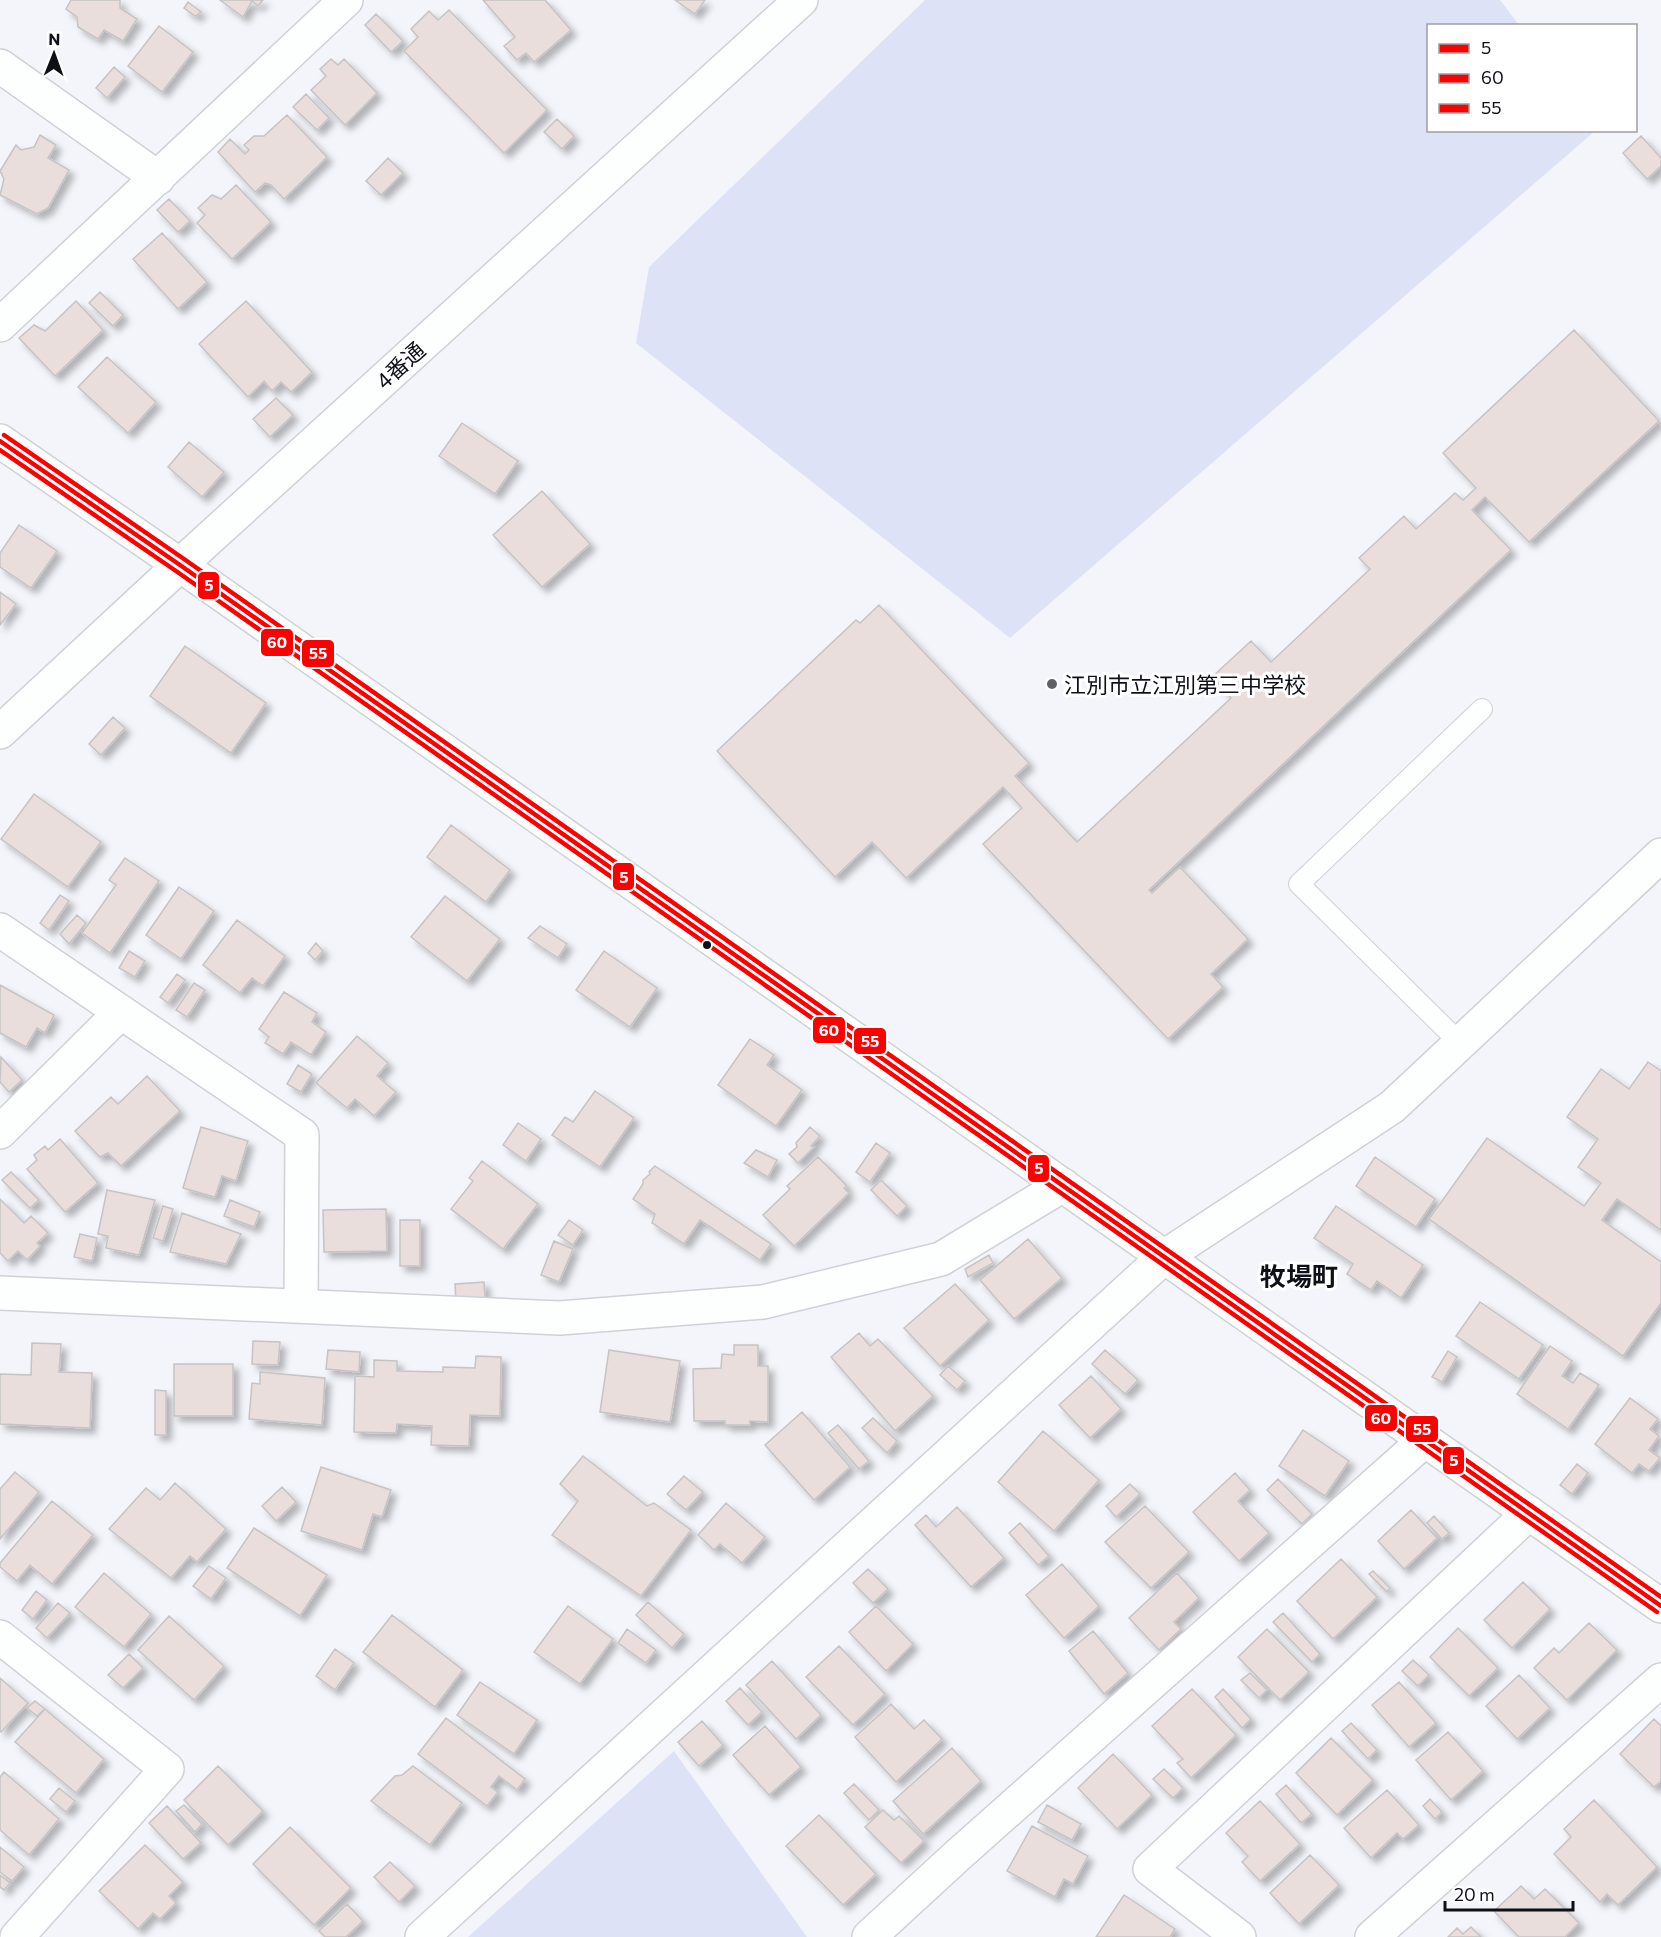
<svg xmlns="http://www.w3.org/2000/svg" width="1661" height="1937" viewBox="0 0 1661 1937" font-family="Commissioner,'Noto Sans JP',sans-serif">
<style>
.green{fill:#dde2f6}
.building{fill:#e9dedc;stroke:#c6c3c4;stroke-width:1.5;filter:url(#shadow)}
.lines{fill:none;stroke-linecap:round;stroke-linejoin:round}
.service-casing{stroke:#d0d1d7;stroke-width:22}
.minor-casing{stroke:#d0d1d7;stroke-width:36}
.tertiary-casing{stroke:#d0d1d7;stroke-width:36}
.service{stroke:#fdfefe;stroke-width:20}
.minor{stroke:#fdfefe;stroke-width:33}
.tertiary{stroke:#fdfefe;stroke-width:33}
.bus-1-casing{stroke:#fff;stroke-width:9}
.bus-2-casing{stroke:#fff;stroke-width:9}
.bus-3-casing{stroke:#fff;stroke-width:9}
.bus-1{stroke:#f00;stroke-width:4.5}
.bus-2{stroke:#f00;stroke-width:4.5}
.bus-3{stroke:#f00;stroke-width:4.5}
.poi-dot{fill:#5f6066;stroke:#fff;stroke-width:2}
.bus-dot{fill:#0f1017;stroke:#fff;stroke-width:2}
.labels{text-anchor:middle;dominant-baseline:central;stroke-width:6;stroke-linejoin:round;paint-order:stroke}
.street-label{font-size:22px;fill:#0f1017;stroke:#fff}
.poi-label{font-size:22px;fill:#0f1017;stroke:#fff;text-anchor:start}
.quarter-label{font-size:26px;font-weight:bold;fill:#0f1017;stroke:#fff}
.line-badge{stroke:#fff;stroke-width:2}
.badge-label{font-size:16px;text-anchor:middle;font-weight:bold;fill:#fff}
</style>
<defs>
<filter id="shadow"><feDropShadow dx="5.5" dy="5.5" stdDeviation="3" flood-color="#0004"/></filter>
</defs>
<rect width="100%" height="100%" fill="#f4f5fa"/>
<path class="green" d="M925,0H1500L1519,25L1428,26V130L1595,131L1010,638L636,343L649,267Z
M674,1751L807,1937H468Z"/>
<path class="building" d="M71,0H120V8L137,19L123,41L104,30L98,39L78,27L77,17L66,9Z
M220,0H263L258,6L252,1L243,17Z
M483,0H545L571,30L534,62L526,53L517,60L504,46L515,37Z
M675,0H705L695,14Z
M188,2L201,12L195,16L184,8Z
M449,10L547,110L504,153L404,51L418,37L411,29L429,11L438,20Z
M376,14L403,41L391,52L365,25Z
M159,26L193,52L162,92L128,66Z
M331,59L338,65L344,59L377,93L345,125L311,90L326,76L320,69Z
M114,67L125,77L107,98L96,88Z
M306,94L329,118L317,130L293,107Z
M287,115L327,157L284,199L271,185L265,183L255,192L218,152L230,139L245,154L249,150L244,145L254,136H264Z
M557,119L574,136L562,149L544,132Z
M40,135L56,145L48,158L69,170L48,208L37,214L0,195L4,179L0,171L16,145L21,150L34,147Z
M1641,136L1661,158V166L1647,179L1623,153Z
M388,158L403,173L381,195L366,181Z
M236,185L271,222L232,259L197,223L205,215L198,208L212,195L221,199Z
M169,199L190,221L178,232L157,210Z
M162,233L207,282L178,309L133,259Z
M100,292L123,315L113,326L89,303Z
M76,301L103,330L55,376L19,338L34,325L45,331Z
M246,301L312,372L291,392L281,382L272,391L264,381L248,397L199,344Z
M1574,330L1659,421L1529,542L1485,497L1472,510L1511,550L1149,890L1152,893L1180,867L1248,939L1211,974L1223,987L1168,1039L983,844L1022,808L1003,787L906,878L872,842L835,877L717,751L856,620L860,623L879,605L1029,763L1015,776L1077,842L1231,698L1212,677L1251,641L1271,662L1370,569L1359,558L1404,516L1416,529L1455,493L1463,500L1476,488L1443,453Z
M107,357L156,402L128,433L78,387Z
M276,398L293,415L270,437L253,419Z
M462,423L518,461L495,494L439,456Z
M189,442L224,472L202,497L168,467Z
M542,491L590,544L542,587L493,535Z
M19,525L57,551L31,588L0,567V553Z
M0,592L16,604L0,625Z
M185,646L266,703L231,753L150,696Z
M113,717L125,728L101,755L89,744Z
M34,794L101,842L68,887L1,839Z
M451,825L510,870L486,902L427,857Z
M125,858L159,881L110,953L82,933L116,885L109,880Z
M179,887L214,911L181,959L146,935Z
M60,895L69,901L49,930L40,923Z
M445,896L500,939L467,981L411,937Z
M77,915L86,923L69,944L60,934Z
M237,920L285,956L263,986L252,978L240,993L203,965Z
M540,926L567,944L558,958L528,938Z
M316,943L323,951L315,960L308,953Z
M129,951L145,961L135,977L119,968Z
M604,951L657,988L630,1027L576,990Z
M177,974L185,980L168,1003L160,997Z
M194,983L205,990L187,1017L176,1010Z
M0,985L54,1015L45,1033L37,1028L26,1047L0,1033Z
M284,992L317,1013L312,1022L326,1032L311,1055L291,1042L283,1054L265,1043L269,1037L259,1029Z
M357,1036L388,1063L377,1076L396,1092L374,1116L355,1099L347,1108L316,1083Z
M750,1039L774,1055L767,1065L802,1090L776,1126L718,1085Z
M1,1057L22,1080L9,1092L0,1082Z
M1648,1062L1661,1071V1230L1617,1199L1602,1220L1661,1262V1303L1623,1356L1429,1219L1487,1138L1584,1206L1601,1183L1578,1167L1598,1139L1567,1117L1601,1069L1629,1089Z
M298,1065L312,1074L301,1092L287,1084Z
M147,1076L180,1111L121,1166L108,1153L100,1157L75,1131L111,1097L118,1104Z
M595,1091L634,1118L600,1167L552,1135L565,1117L573,1122Z
M518,1123L541,1139L526,1161L503,1145Z
M201,1127L248,1141L236,1181L222,1176L215,1197L183,1188Z
M810,1127L820,1136L811,1146L814,1147L798,1163L789,1154L797,1147L796,1143Z
M60,1139L98,1183L65,1212L27,1169L37,1160L34,1155L45,1146L48,1150Z
M876,1143L890,1153L870,1182L856,1172Z
M756,1150L777,1160L768,1177L744,1163Z
M818,1157L847,1186L844,1188L849,1193L794,1246L763,1215L790,1189L787,1186Z
M1375,1157L1435,1199L1416,1227L1356,1186Z
M482,1161L538,1204L503,1249L451,1209L473,1181L469,1178Z
M655,1166L771,1244L760,1260L700,1220L684,1244L652,1223L655,1214L633,1199L643,1184V1180L650,1174L649,1172Z
M11,1172L39,1200L30,1208L2,1180Z
M881,1180L907,1206L897,1216L871,1190Z
M107,1190L155,1200L139,1255L106,1248L108,1236L98,1234Z
M0,1199L24,1223L31,1216L48,1233L37,1243L40,1246L27,1260L18,1251L8,1261L0,1253Z
M230,1200L260,1212L254,1227L224,1216Z
M163,1206L173,1209L163,1241L153,1238Z
M1336,1206L1423,1265L1401,1298L1377,1281L1371,1290L1347,1274L1353,1264L1314,1238Z
M386,1209L387,1251L324,1252L323,1210Z
M182,1213L241,1234L226,1264L170,1252Z
M400,1220H420V1266H400Z
M569,1220L583,1230L573,1245L558,1235Z
M80,1234L97,1238L92,1261L74,1257Z
M1028,1239L1062,1278L1014,1319L980,1280Z
M554,1241L573,1249L559,1282L541,1275Z
M989,1255L993,1263L968,1277L965,1269Z
M484,1282L485,1299L456,1301L455,1284Z
M955,1284L989,1320L940,1366L904,1328Z
M1480,1302L1543,1345L1519,1379L1456,1336Z
M859,1333L870,1346L878,1339L933,1396L895,1431L831,1357Z
M253,1341L280,1342L278,1365L252,1364Z
M32,1343L61,1344L59,1372L92,1373L90,1428L0,1424V1374L31,1375Z
M734,1345H758V1366H768V1422L750,1421V1425H725V1421H694L693,1369L721,1368L722,1354L734,1355Z
M1550,1346L1572,1361L1562,1376L1573,1383L1580,1373L1599,1385L1568,1429L1517,1394Z
M328,1350L360,1352L359,1372L326,1369Z
M609,1350L680,1361L670,1422L600,1412Z
M1105,1350L1138,1380L1125,1394L1092,1364Z
M1448,1351L1457,1357L1442,1382L1432,1377Z
M476,1356L501,1357L500,1416L470,1415L469,1446L431,1445L432,1426L397,1424L396,1433L354,1432L355,1376L374,1377V1360L397,1361V1371L443,1372V1367L475,1368Z
M174,1364H233V1416H174Z
M948,1366L965,1381L957,1390L940,1375Z
M260,1372L325,1378L322,1425L249,1419L252,1383L260,1384Z
M1091,1376L1121,1409L1090,1438L1059,1405Z
M155,1390L166,1391V1435H155Z
M1630,1398L1658,1419L1650,1429L1659,1436L1649,1450L1660,1458L1649,1471L1639,1464L1632,1473L1595,1444Z
M802,1412L850,1467L814,1500L765,1445Z
M873,1418L897,1441L887,1453L862,1428Z
M838,1425L869,1461L859,1469L828,1433Z
M1303,1430L1349,1461L1325,1496L1279,1466Z
M1043,1431L1099,1480L1054,1531L998,1482Z
M583,1456L647,1506L654,1503L691,1530L641,1596L552,1535L578,1501L560,1484Z
M1577,1464L1588,1473L1572,1494L1560,1485Z
M321,1467L391,1490L382,1517L373,1514L362,1550L301,1531Z
M15,1472L39,1492L0,1539V1489Z
M1235,1473L1250,1490L1238,1501L1269,1533L1239,1561L1193,1512Z
M684,1476L703,1492L686,1510L667,1494Z
M1278,1479L1312,1514L1302,1524L1267,1490Z
M175,1483L226,1529L197,1562L190,1556L171,1578L109,1529L146,1488L160,1500Z
M1130,1484L1140,1494L1116,1517L1106,1506Z
M282,1487L296,1502L276,1521L262,1506Z
M52,1501L93,1535L52,1584L30,1565L17,1581L0,1567V1563Z
M726,1503L765,1537L742,1563L720,1544L714,1550L698,1535Z
M1145,1506L1189,1552L1151,1588L1105,1542Z
M957,1507L1004,1558L971,1587L915,1525L926,1515L936,1527Z
M1411,1510L1437,1538L1404,1569L1378,1541Z
M1434,1516L1449,1533L1442,1539L1427,1523Z
M1020,1523L1049,1556L1038,1565L1009,1533Z
M254,1528L327,1575L300,1616L227,1568Z
M1341,1559L1377,1597L1333,1639L1297,1601Z
M1062,1564L1099,1606L1064,1638L1026,1595Z
M209,1566L226,1578L211,1599L193,1586Z
M868,1569L888,1589L873,1603L853,1583Z
M1373,1571L1390,1588L1387,1592L1369,1574Z
M104,1573L151,1614L124,1647L75,1607Z
M1177,1573L1199,1598L1174,1622L1181,1629L1159,1650L1129,1618Z
M1523,1582L1550,1609L1512,1648L1484,1620Z
M36,1591L47,1600L33,1619L22,1610Z
M648,1602L684,1634L672,1648L636,1615Z
M58,1603L70,1613L47,1638L36,1628Z
M568,1606L613,1639L580,1684L534,1652Z
M876,1606L913,1644L886,1671L849,1632Z
M1283,1613L1320,1654L1312,1662L1273,1622Z
M392,1615L463,1670L435,1707L363,1652Z
M169,1616L224,1666L194,1700L138,1650Z
M1589,1623L1617,1650L1567,1700L1534,1668L1554,1648L1559,1653Z
M1458,1628L1498,1668L1469,1696L1430,1657Z
M627,1629L656,1650L646,1663L618,1643Z
M1267,1629L1309,1672L1280,1700L1238,1657Z
M1093,1631L1128,1673L1104,1694L1069,1651Z
M839,1646L885,1694L853,1725L806,1677Z
M335,1649L354,1663L335,1690L316,1676Z
M129,1654L143,1668L123,1688L108,1675Z
M1413,1660L1429,1675L1418,1686L1402,1671Z
M772,1661L821,1715L796,1739L746,1685Z
M1250,1673L1267,1690L1259,1698L1241,1680Z
M1519,1675L1550,1708L1517,1739L1486,1706Z
M0,1678L28,1703L1,1732L0,1731Z
M480,1682L537,1720L514,1754L457,1715Z
M1399,1682L1436,1723L1409,1747L1372,1705Z
M740,1688L762,1712L748,1725L726,1701Z
M1192,1689L1236,1735L1191,1778L1177,1763L1183,1759L1152,1726Z
M1223,1689L1251,1719L1242,1728L1215,1697Z
M35,1701L45,1709L37,1716L27,1708Z
M891,1704L914,1729L924,1720L942,1739L896,1782L855,1737Z
M45,1709L104,1759L76,1793L15,1742Z
M446,1718L525,1779L517,1790L499,1776L491,1787L498,1792L487,1806L418,1754Z
M1654,1719L1661,1726V1781L1654,1787L1620,1754Z
M702,1721L723,1745L699,1766L678,1742Z
M1351,1723L1377,1750L1368,1759L1342,1731Z
M765,1726L801,1767L769,1795L733,1755Z
M1448,1732L1483,1771L1451,1800L1416,1760Z
M1331,1738L1373,1780L1337,1815L1296,1773Z
M952,1748L981,1781L923,1834L893,1801Z
M1113,1754L1152,1795L1117,1829L1078,1788Z
M218,1766L263,1811L228,1845L184,1800Z
M413,1766L462,1803L430,1845L371,1801L395,1776L402,1775Z
M1164,1769L1183,1788L1173,1798L1153,1779Z
M4,1772L59,1819L29,1855L0,1830V1777Z
M854,1784L879,1810L869,1820L844,1793Z
M1286,1785L1312,1814L1301,1823L1276,1794Z
M59,1788L75,1801L66,1812L50,1799Z
M1387,1790L1419,1825L1403,1839L1397,1833L1371,1858L1344,1828Z
M1430,1799L1442,1812L1435,1819L1423,1806Z
M1594,1800L1657,1867L1618,1905L1607,1894L1600,1902L1554,1854L1571,1837L1564,1829Z
M1260,1801L1300,1844L1260,1881L1242,1862L1248,1856L1226,1833Z
M184,1805L202,1824L195,1832L176,1811Z
M1047,1805L1081,1824L1072,1840L1038,1822Z
M167,1806L201,1843L183,1859L149,1823Z
M883,1810L894,1820L899,1816L924,1841L901,1863L865,1827Z
M819,1815L876,1874L843,1905L786,1846Z
M1032,1826L1088,1856L1073,1884L1064,1879L1055,1897L1007,1871Z
M290,1827L351,1888L314,1925L253,1864Z
M145,1845L183,1882L169,1896L176,1903L160,1919L153,1913L138,1929L99,1891Z
M0,1847L24,1867L12,1881L0,1872Z
M1310,1855L1339,1885L1299,1924L1270,1893Z
M390,1862L415,1886L399,1902L374,1877Z
M0,1875L10,1883L4,1890L0,1887Z
M1521,1886L1534,1899L1545,1889L1579,1923L1565,1937H1519L1494,1911Z
M1124,1895L1175,1929L1170,1937H1096Z
M347,1904L363,1921L346,1937H325L319,1931Z
M1471,1927L1481,1937H1448L1457,1928L1463,1934Z"/>
<g class="lines">
<g class="service-casing">
<path id="service" d="M1460,1043L1299,884L1482,709"/>
</g>
<g class="minor-casing">
<path id="minor" d="M0,66L158,178
M0,325L346,0
M0,930L302,1135L301,1306
M0,1132L121,1012
M0,1293L560,1318L763,1302L941,1259L1063,1185
M0,1637L167,1769L17,1937
M422,1937L1164,1257L1392,1107L1661,855
M869,1937L957,1856L1425,1440
M1239,1937L1150,1869L1529,1513
M1372,1937L1661,1680"/>
</g>
<g class="tertiary-casing">
<path id="tertiary" d="M0,441L180,565L1661,1606
M0,732L180,565L801,0"/>
</g>
<use href="#service" class="service"/>
<use href="#minor" class="minor"/>
<use href="#tertiary" class="tertiary"/>
<g class="bus-1-casing">
<path id="bus-1" d="M0,441L180,565L1661,1606"/>
</g>
<g class="bus-2-casing">
<path id="bus-2" d="M0,450L176,571L1657,1612"/>
</g>
<g class="bus-3-casing">
<path id="bus-3" d="M4,435L184,559L1661,1597"/>
</g>
<use href="#bus-1" class="bus-1"/>
<use href="#bus-2" class="bus-2"/>
<use href="#bus-3" class="bus-3"/>
</g>
<circle class="poi-dot" cx="1052" cy="684" r="6"/>
<circle class="bus-dot" cx="707" cy="945" r="5"/>
<g class="labels">
<g class="street-label">
<text transform="translate(400 365) rotate(-42)">4番通</text>
</g>
<g class="poi-label">
<text x="1064" y="684">江別市立江別第三中学校</text>
</g>
<g class="quarter-label">
<text x="1299" y="1275">牧場町</text>
</g>
</g>
<g class="line-badge">
<rect x="197" y="571" width="23" height="29" rx="6" fill="#f00"/>
<rect x="260" y="628" width="34" height="29" rx="6" fill="#f00"/>
<rect x="301" y="639" width="34" height="29" rx="6" fill="#f00"/>
<rect x="612" y="862" width="23" height="29" rx="6" fill="#f00"/>
<rect x="812" y="1016" width="34" height="28" rx="6" fill="#f00"/>
<rect x="853" y="1027" width="34" height="28" rx="6" fill="#f00"/>
<rect x="1027" y="1154" width="23" height="29" rx="6" fill="#f00"/>
<rect x="1364" y="1404" width="34" height="28" rx="6" fill="#f00"/>
<rect x="1405" y="1415" width="34" height="28" rx="6" fill="#f00"/>
<rect x="1442" y="1446" width="23" height="29" rx="6" fill="#f00"/>
</g>
<g class="badge-label">
<text x="209" y="591">5</text>
<text x="277" y="648">60</text>
<text x="318" y="659">55</text>
<text x="624" y="883">5</text>
<text x="829" y="1036">60</text>
<text x="870" y="1047">55</text>
<text x="1039" y="1174">5</text>
<text x="1381" y="1424">60</text>
<text x="1422" y="1435">55</text>
<text x="1454" y="1466">5</text>
</g>
<rect x="1427" y="24" width="210" height="108" fill="#ffffff" stroke="#9f9fa2" stroke-width="1.5"/>
<rect x="1439" y="44" width="30" height="9" fill="#ff0000" stroke="#9f9fa2" stroke-width="1.5"/>
<text x="1481" y="54" font-size="18" fill="#0f1017">5</text>
<rect x="1439" y="74" width="30" height="9" fill="#ff0000" stroke="#9f9fa2" stroke-width="1.5"/>
<text x="1481" y="84" font-size="18" fill="#0f1017">60</text>
<rect x="1439" y="104" width="30" height="9" fill="#ff0000" stroke="#9f9fa2" stroke-width="1.5"/>
<text x="1481" y="114" font-size="18" fill="#0f1017">55</text>
<g transform="translate(54 54) rotate(1)" stroke="#ffffff" stroke-width="4.5" paint-order="stroke">
<path d="M0-4.5L10 22L0 15L-10 22Z" fill="#0f1017"/>
<text y="-9" font-size="16" font-weight="bold" text-anchor="middle" fill="#0f1017">N</text>
</g>
<path d="M1445 1901v9h128v-9" fill="none" stroke="#0f1017" stroke-width="3"/>
<text x="1454" y="1901" font-size="18" fill="#0f1017" stroke="#ffffff" stroke-width="4.5" paint-order="stroke">20 m</text>
</svg>
